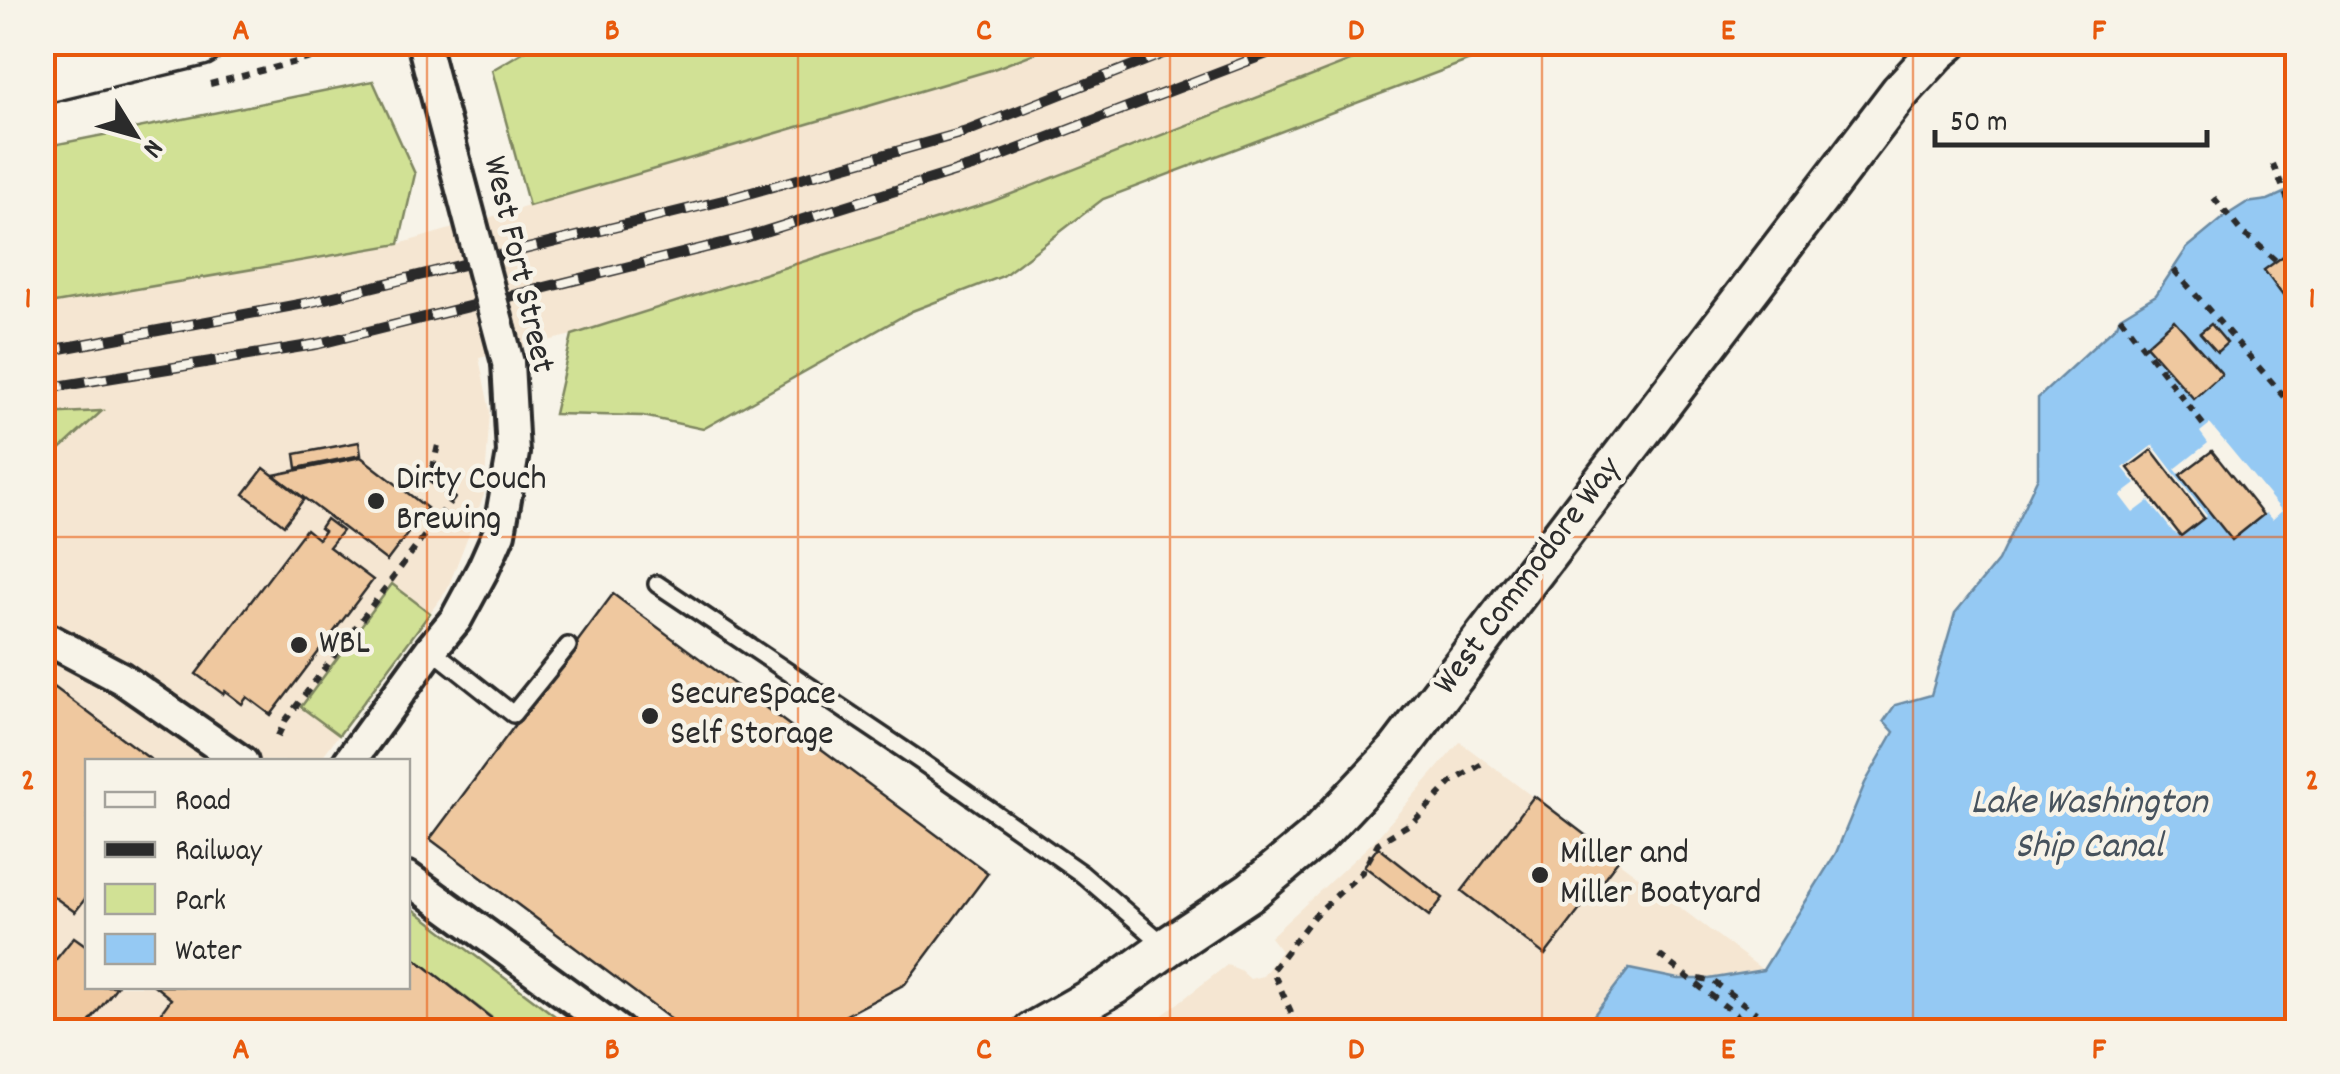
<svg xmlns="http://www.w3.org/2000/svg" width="2340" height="1074" viewBox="0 0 2340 1074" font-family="Dekko,sans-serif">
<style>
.built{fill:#f5e6d2}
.green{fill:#d1e195;stroke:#7e8660;stroke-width:2.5}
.water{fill:#95c9f3;stroke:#6b8aa3;stroke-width:2.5}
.pier{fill:#f7f3e8}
.building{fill:#efc89f;stroke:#2b2b2b;stroke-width:2.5}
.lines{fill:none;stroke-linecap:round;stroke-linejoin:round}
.service-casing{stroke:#2b2b2b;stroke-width:22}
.minor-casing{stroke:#2b2b2b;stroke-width:38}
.tertiary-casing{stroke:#2b2b2b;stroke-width:45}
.secondary-casing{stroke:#2b2b2b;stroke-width:52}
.path{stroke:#2b2b2b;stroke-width:6;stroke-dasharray:8 8;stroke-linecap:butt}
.service{stroke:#f7f3e8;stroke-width:15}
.minor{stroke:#f7f3e8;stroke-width:30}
.tertiary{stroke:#f7f3e8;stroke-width:38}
.secondary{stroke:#f7f3e8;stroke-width:45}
.rail-casing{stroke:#2b2b2b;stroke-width:11}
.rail{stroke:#f7f3e8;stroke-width:8;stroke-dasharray:22;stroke-linecap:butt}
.minor-bridge-casing{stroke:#2b2b2b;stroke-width:38;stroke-linecap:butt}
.minor-bridge{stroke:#f7f3e8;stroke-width:30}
.grid{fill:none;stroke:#e8590c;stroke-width:2.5;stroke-opacity:0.55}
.poi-dot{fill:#2b2b2b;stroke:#f7f3e8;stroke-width:4}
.labels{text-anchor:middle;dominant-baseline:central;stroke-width:9;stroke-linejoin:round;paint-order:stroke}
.street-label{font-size:35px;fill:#2b2b2b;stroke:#f7f3e8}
.poi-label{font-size:35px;fill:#2b2b2b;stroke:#f7f3e8;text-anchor:start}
.water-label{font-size:38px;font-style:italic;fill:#46525d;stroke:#f7f3e8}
.neatline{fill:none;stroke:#e8590c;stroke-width:4}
.grid-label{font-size:32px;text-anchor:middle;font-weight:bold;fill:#e8590c}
</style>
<rect width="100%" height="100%" fill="#f7f3e8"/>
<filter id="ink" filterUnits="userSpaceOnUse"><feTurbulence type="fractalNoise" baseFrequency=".01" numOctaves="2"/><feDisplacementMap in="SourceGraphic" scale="20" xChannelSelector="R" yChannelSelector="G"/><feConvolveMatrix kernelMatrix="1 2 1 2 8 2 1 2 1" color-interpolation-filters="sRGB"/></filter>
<g filter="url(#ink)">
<path class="built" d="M1061,43H1402L1162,138L991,202L837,255L572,335L479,358L490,411L484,495L447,590L319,761L88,762V986H408V905L575,1031L43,1032V305L399,244L991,70Z
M1460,742L1763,970L1709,979H1678L1629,969L1581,1031L1141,1032L1227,965L1240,970L1250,979L1263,976L1281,951L1270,937L1374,841Z"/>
<path class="green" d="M540,42H1061V43L991,70L529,206L492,70Z
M1396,43H1515L1103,199L1003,276L912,311L703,429L643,416L554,414L572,335L991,202Z
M373,81L415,174L399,244L43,305V147Z
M102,411L43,465V414Z
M392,584L430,613L339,735L301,707Z
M408,905L575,1031H509L408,953Z"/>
<path class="water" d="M2297,187V1031L1581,1032L1629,969L1678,979H1709L1763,970L1836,853L1865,783L1894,732L1884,721L1895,705L1931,695L1955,613L1998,561L2038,477V398L2117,325L2120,317L2156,295L2187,248L2227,215L2246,203L2268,200Z"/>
<path class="pier" d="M2210,424L2282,511L2272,520L2266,513L2263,515L2212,451L2180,475L2175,469L2208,443L2200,432Z
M2153,445L2207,516L2204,518L2151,450L2128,468L2181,536L2173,532L2149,501L2133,513L2120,496L2136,484L2123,468Z"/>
<path class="building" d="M2293,249L2298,255V316L2264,270Z
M2174,320L2222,374L2194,399L2146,345Z
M2211,324L2227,343L2217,352L2200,333Z
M359,442L361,455L297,468L295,454Z
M2152,450L2204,518L2181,536L2128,468Z
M2212,451L2263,515L2232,540L2180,475Z
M361,457L427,508L387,561L274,475Z
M264,468L304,499L284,525L244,494Z
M326,519L342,531L329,547L373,580L271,715L247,697L242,704L225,691L223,694L196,674L306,529L318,539L324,531L320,528Z
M613,594L988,873L905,984L814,1032H688L430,839Z
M42,678L154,762H88V895L75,912L42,888Z
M1534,796L1618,860L1545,955L1462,891Z
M1378,847L1443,898L1429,916L1364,866Z
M74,937L88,947V986H117L82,1032H42V977Z
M408,953L509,1032H147L171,999L155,986H408Z"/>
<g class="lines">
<g class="service-casing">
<path id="service" d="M657,584L919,760L1082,874L1167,947
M431,649L513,714L568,646"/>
</g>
<g class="minor-casing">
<path id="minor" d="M52,42L60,77
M423,42L435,88
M42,636L121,678L242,762
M349,762L431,649L456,619L483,569L499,533L513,453L508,363
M408,878L619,1032"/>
</g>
<g class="tertiary-casing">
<path id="tertiary" d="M1032,1032L1113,986L1167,947L1251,891L1316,837L1398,750L1900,92L1937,52L1949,42"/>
</g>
<g class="secondary-casing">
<path id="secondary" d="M42,80L201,42"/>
</g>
<path class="path" d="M210,84L374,42
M2273,164L2293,212L2298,216
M2214,198L2243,234L2254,241L2276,261
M2174,270L2298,412
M2120,317L2205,427
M278,736L285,721L453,498L430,480L438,445
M1659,955L1748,1024
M1699,979L1714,982L1756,1013
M1298,1027L1272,970L1314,916L1362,872L1378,843L1413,822L1452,782L1487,761"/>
<use href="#service" class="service"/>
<use href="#minor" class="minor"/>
<use href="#tertiary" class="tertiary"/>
<use href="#secondary" class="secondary"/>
<g class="rail-casing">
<path id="rail" d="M42,352L307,303L725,200L965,132L1192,42
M42,389L318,344L744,238L980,164L1297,42"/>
</g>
<use href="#rail" class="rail"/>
<g class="minor-bridge-casing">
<path id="minor-bridge" d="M435,88L508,363"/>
</g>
<use href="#minor-bridge" class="minor-bridge"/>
</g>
</g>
<path class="grid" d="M427,42V1032M798,42V1032M1170,42V1032M1542,42V1032M1913,42V1032M42,537H2298"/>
<g class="poi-dot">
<circle cx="376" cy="501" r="10"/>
<circle cx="299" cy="645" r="10"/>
<circle cx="650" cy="716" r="10"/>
<circle cx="1540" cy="875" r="10"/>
</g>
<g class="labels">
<g class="street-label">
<text transform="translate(517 265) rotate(77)">West Fort Street</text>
<text transform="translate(1529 577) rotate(-53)">West Commodore Way</text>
</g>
<g class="poi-label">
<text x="396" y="481">Dirty Couch<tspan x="396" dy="40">Brewing</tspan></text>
<text x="319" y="645">WBL</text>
<text x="670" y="696">SecureSpace<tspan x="670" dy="40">Self Storage</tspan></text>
<text x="1560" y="855">Miller and<tspan x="1560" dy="40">Miller Boatyard</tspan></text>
</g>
<g class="water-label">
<text x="2089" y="804">Lake Washington<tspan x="2089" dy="44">Ship Canal</tspan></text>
</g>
</g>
<rect width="2340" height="1074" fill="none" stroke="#f7f3e8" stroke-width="110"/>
<rect x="85" y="759" width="325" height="230" fill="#f7f3e8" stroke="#a5a39c" stroke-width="2.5"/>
<rect x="105" y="792" width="50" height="15" fill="#f7f3e8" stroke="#a5a39c" stroke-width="2.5"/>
<text x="175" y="809" font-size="30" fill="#2b2b2b">Road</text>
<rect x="105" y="842" width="50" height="15" fill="#2b2b2b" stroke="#a5a39c" stroke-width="2.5"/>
<text x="175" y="859" font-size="30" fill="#2b2b2b">Railway</text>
<rect x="105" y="884" width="50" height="30" fill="#d1e195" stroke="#a5a39c" stroke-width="2.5"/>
<text x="175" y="909" font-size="30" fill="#2b2b2b">Park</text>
<rect x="105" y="934" width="50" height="30" fill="#95c9f3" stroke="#a5a39c" stroke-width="2.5"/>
<text x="175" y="959" font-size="30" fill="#2b2b2b">Water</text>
<g transform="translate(135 135) rotate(127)" stroke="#f7f3e8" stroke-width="8" paint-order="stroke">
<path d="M0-8L18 38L0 25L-18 38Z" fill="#2b2b2b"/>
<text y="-15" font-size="28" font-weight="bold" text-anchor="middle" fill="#2b2b2b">N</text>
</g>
<path d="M1935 130v15h272v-15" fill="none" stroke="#2b2b2b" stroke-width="5"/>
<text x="1950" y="130" font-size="30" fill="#2b2b2b" stroke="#f7f3e8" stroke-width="8" paint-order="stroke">50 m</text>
<rect x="55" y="55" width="2230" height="964" class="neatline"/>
<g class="grid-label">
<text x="241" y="39">A</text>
<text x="612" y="39">B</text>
<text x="984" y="39">C</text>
<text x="1356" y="39">D</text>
<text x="1728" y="39">E</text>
<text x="2099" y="39">F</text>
<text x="28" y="307">1</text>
<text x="2312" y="307">1</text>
<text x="28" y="789">2</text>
<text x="2312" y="789">2</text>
<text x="241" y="1058">A</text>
<text x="612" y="1058">B</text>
<text x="984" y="1058">C</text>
<text x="1356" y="1058">D</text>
<text x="1728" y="1058">E</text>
<text x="2099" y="1058">F</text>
</g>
</svg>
